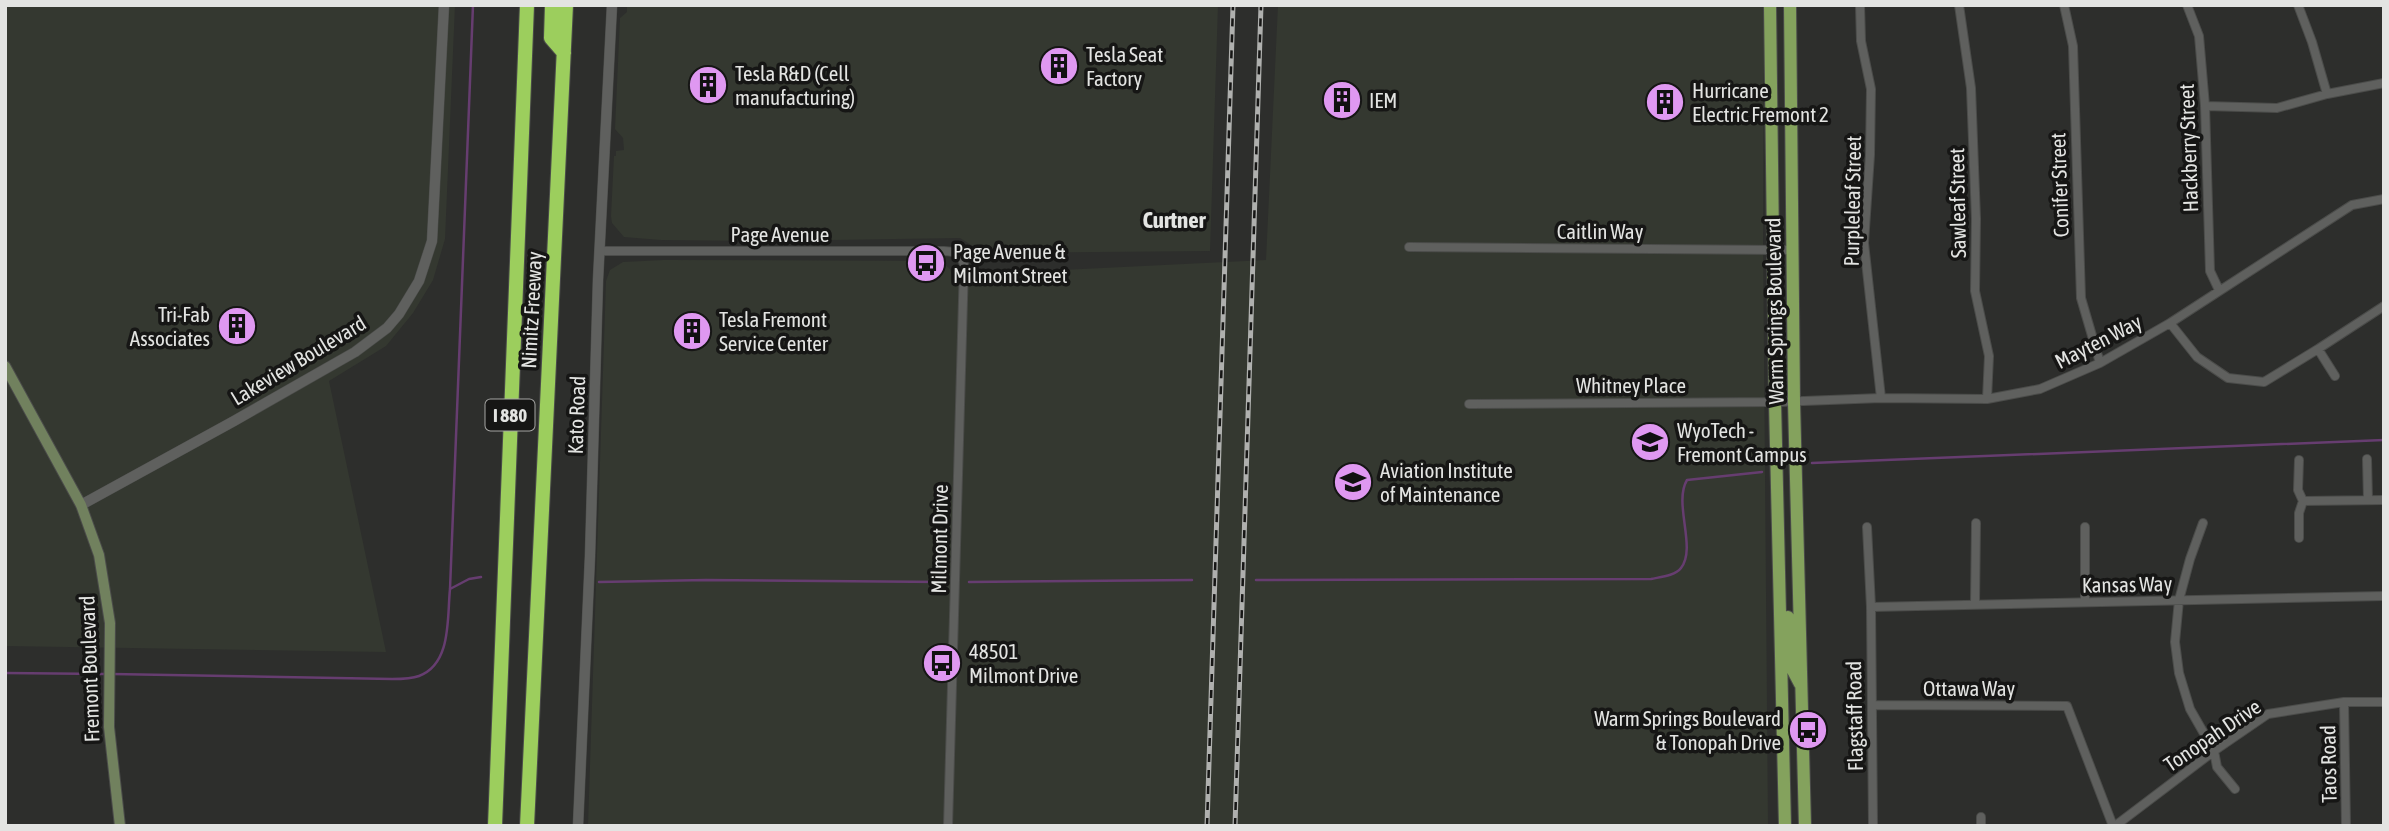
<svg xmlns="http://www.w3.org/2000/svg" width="2389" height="831" viewBox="0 0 2389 831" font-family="'Asap Condensed',sans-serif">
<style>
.built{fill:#343830}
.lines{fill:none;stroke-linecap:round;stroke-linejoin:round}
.stream{stroke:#663d70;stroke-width:2.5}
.minor-casing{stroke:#4b4c4a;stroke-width:10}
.tertiary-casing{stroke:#4b4c4a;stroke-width:11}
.secondary-casing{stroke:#4b4c4a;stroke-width:12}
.primary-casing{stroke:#4b4c4a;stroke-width:14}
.motorway-casing{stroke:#4b4c4a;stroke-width:16}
.minor{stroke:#5f605e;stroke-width:8}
.tertiary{stroke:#5f605e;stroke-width:10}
.secondary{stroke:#71815e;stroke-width:10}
.primary{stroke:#84a25d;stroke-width:12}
.motorway{stroke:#9cce5d;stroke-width:14}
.rail-casing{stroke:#afb0ae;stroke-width:5}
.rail{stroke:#161615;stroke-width:2.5;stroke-dasharray:8;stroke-linecap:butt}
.labels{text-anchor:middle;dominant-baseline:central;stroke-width:7;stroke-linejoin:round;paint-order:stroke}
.shield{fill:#161615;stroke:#a6a6a4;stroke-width:2}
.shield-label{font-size:19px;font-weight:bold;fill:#e3e4e2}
.poi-label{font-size:21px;fill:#e3e4e2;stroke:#161615;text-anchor:start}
.street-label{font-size:21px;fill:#e3e4e2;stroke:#161615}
.neighbourhood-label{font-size:23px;font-weight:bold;fill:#e3e4e2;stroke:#161615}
</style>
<rect width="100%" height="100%" fill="#2d2e2c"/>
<path class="built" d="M5,5H455L445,239L433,280L413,313L386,346L329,381L386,652L5,646Z
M627,5H1218L1210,251L984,253L960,238L768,241L661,240L624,237L612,223L611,216L614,156H616V151L624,150L623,138L615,129L620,18L627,12Z
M1278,5H1764L1763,240L1768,826H588L606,281L610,270L623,262L664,260L935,261L944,264L950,269L954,281H971L973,276L979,274L1266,260Z"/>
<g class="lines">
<path class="stream" d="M1812,463L2384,440
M1256,580L1651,579C1660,577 1675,576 1681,568C1697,548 1673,503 1687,480L1762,472
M599,582L706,580L942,582
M969,582L1192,580
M450,589L469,579L481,577
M5,673L105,674
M112,674L392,679C401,679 411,679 419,676C452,664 447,617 450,589L473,5"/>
<g class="minor-casing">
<path id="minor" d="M1860,5L1861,41L1871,89L1870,155L1864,243L1881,398
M1959,5L1971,88L1976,219L1975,291L1989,356L1987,399
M2064,5L2073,46L2081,298L2100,363
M2187,5L2199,36L2205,106L2210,271L2219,290
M2298,5L2312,42L2327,94
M2205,106L2277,108L2327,94L2384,83
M1409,247L1792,250
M599,251H944C954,251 962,254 964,265L948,826
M2170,323L2197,357L2228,378L2264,382L2318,349L2384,306
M2318,349L2335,376
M1469,404L1775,402L1881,398L1987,399L2040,389L2100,363L2170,323L2352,205L2384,199
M2367,459L2368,500
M2303,501L2384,500
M2203,523L2190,559L2179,600L2175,642L2179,673L2190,709L2214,751L2217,767L2235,789
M1867,527L1871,607L1873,826
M2085,527V602
M2299,538V513L2303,501L2298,490L2299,460
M1975,604L1976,523
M1871,607L2384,596
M2344,702L2346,826
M1872,705L2067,706L2113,826
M1981,826V817
M2115,826L2214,751L2268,714L2344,702H2384"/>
</g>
<g class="tertiary-casing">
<path id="tertiary" d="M81,505L234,421L355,352L387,328L399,314L419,281L432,241L444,5
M578,826L590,556L598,280L612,5"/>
</g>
<g class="secondary-casing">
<path id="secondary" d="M5,366L81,505L99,555L110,623L109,727L120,826"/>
</g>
<g class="primary-casing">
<path id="primary" d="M1770,5L1775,402L1785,826
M1790,5L1794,402L1805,826
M1788,617L1791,667L1800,684"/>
</g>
<g class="motorway-casing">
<path id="motorway" d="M552,5L551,38L564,53
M495,826L527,5
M527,826L566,5"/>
</g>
<use href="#minor" class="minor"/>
<use href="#tertiary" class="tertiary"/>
<use href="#secondary" class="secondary"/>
<use href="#primary" class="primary"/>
<use href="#motorway" class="motorway"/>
<g class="rail-casing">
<path id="rail" d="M1207,826L1233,5
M1235,826L1261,5"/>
</g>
<use href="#rail" class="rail"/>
</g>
<defs>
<g id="building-disc" transform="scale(2.0125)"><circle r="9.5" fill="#df98f1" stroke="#161615"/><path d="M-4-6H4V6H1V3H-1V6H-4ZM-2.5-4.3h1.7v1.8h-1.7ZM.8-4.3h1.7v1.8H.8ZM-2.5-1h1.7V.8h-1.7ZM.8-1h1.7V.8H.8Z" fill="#111"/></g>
<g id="bus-disc" transform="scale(2.0125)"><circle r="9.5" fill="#df98f1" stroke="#161615"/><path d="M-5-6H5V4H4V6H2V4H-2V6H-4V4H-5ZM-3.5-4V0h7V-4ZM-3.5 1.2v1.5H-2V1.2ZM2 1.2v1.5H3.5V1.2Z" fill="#111"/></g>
<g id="school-disc" transform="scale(2.0125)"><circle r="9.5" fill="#df98f1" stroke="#161615"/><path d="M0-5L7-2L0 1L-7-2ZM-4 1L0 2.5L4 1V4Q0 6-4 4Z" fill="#111"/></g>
<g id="university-disc" transform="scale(2.0125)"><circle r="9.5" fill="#df98f1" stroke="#161615"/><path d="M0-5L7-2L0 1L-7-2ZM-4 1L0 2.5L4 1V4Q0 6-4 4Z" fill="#111"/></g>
</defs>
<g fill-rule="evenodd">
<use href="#building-disc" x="1059" y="66"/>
<use href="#building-disc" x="708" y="85"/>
<use href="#building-disc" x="1342" y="100"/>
<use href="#building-disc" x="1665" y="102"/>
<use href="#bus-disc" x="926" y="263"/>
<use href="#building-disc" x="237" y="326"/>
<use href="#building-disc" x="692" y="331"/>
<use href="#school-disc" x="1650" y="442"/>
<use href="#university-disc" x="1353" y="482"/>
<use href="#bus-disc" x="942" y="663"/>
<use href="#bus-disc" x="1808" y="730"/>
</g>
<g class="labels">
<rect class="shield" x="485.5" y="399.5" width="49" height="31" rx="5"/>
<g class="shield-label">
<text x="510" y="415">I 880</text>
</g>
<g class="poi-label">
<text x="1086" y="54">Tesla Seat<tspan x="1086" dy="24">Factory</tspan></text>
<text x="735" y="73">Tesla R&amp;D (Cell<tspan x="735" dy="24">manufacturing)</tspan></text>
<text x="1692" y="90">Hurricane<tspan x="1692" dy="24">Electric Fremont 2</tspan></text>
<text x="1369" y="100">IEM</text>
<text x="953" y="251">Page Avenue &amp;<tspan x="953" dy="24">Milmont Street</tspan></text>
<text x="210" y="314" text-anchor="end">Tri-Fab<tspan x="210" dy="24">Associates</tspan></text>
<text x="719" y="319">Tesla Fremont<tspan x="719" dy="24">Service Center</tspan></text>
<text x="1677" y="430">WyoTech -<tspan x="1677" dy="24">Fremont Campus</tspan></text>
<text x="1380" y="470">Aviation Institute<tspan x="1380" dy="24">of Maintenance</tspan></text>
<text x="969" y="651">48501<tspan x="969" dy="24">Milmont Drive</tspan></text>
<text x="1781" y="718" text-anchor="end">Warm Springs Boulevard<tspan x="1781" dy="24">&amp; Tonopah Drive</tspan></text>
</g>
<g class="street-label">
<text transform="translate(2188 148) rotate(-92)">Hackberry Street</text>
<text transform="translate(2059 185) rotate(-92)">Conifer Street</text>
<text transform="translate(1852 201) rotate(-89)">Purpleleaf Street</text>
<text transform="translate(1957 203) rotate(-91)">Sawleaf Street</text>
<text x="1600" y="231">Caitlin Way</text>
<text x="780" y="234">Page Avenue</text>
<text transform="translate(531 310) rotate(-87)">Nimitz Freeway</text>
<text transform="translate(1774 311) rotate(-91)">Warm Springs Boulevard</text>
<text transform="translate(2098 341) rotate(-27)">Mayten Way</text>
<text transform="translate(298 360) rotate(-31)">Lakeview Boulevard</text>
<text x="1631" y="385">Whitney Place</text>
<text transform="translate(576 415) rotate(-88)">Kato Road</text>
<text transform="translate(939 539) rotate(-89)">Milmont Drive</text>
<text transform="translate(2127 584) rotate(-1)">Kansas Way</text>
<text transform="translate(89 669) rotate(-92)">Fremont Boulevard</text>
<text x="1969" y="688">Ottawa Way</text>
<text transform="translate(1854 716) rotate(-91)">Flagstaff Road</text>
<text transform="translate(2212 735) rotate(-34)">Tonopah Drive</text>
<text transform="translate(2328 764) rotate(-91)">Taos Road</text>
</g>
<g class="neighbourhood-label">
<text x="1174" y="220">Curtner</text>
</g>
</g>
<rect width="2389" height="831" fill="none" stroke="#e3e4e2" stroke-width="14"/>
</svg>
